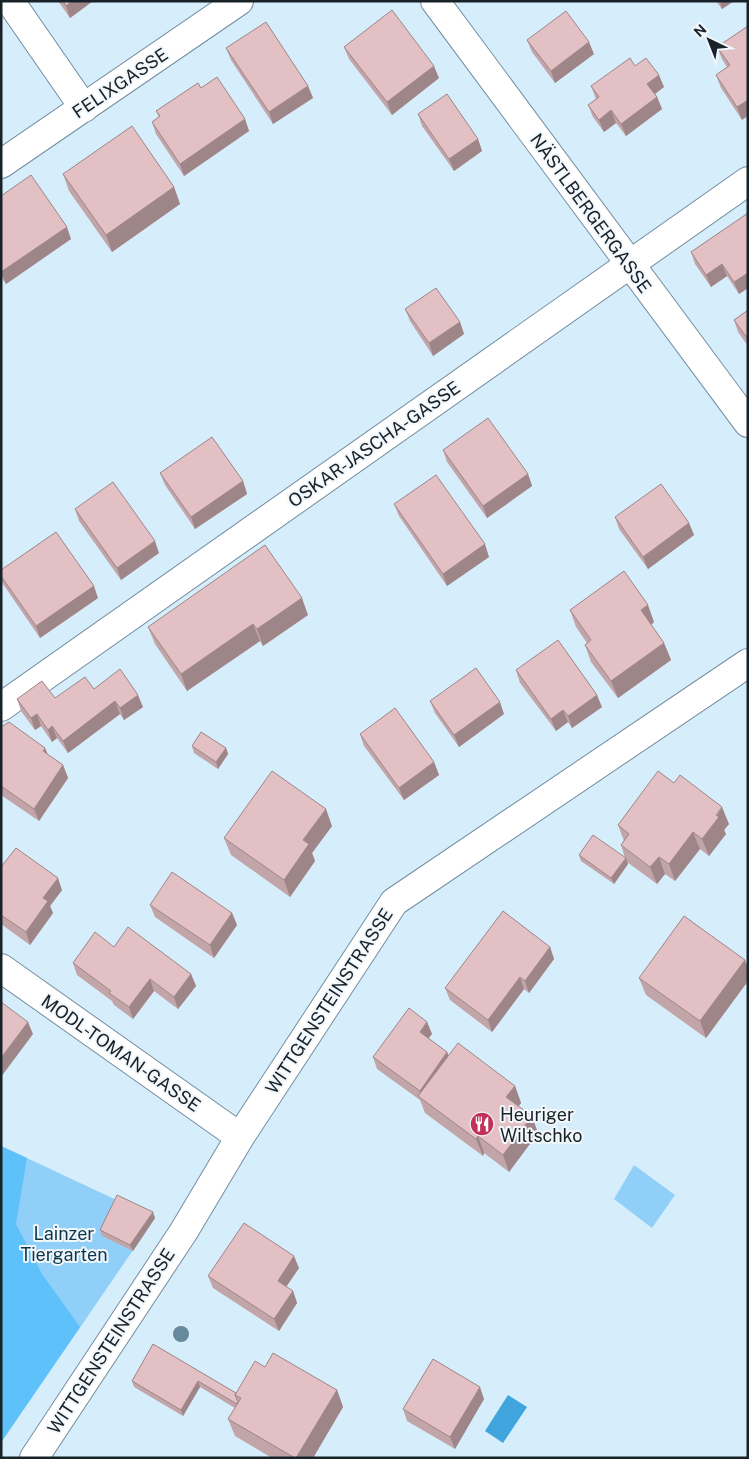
<svg xmlns="http://www.w3.org/2000/svg" width="749" height="1459" viewBox="0 0 749 1459" font-family="'Public Sans',sans-serif">
<style>
.green{fill:#90d0f8}
.forest{fill:#5fc1fa}
.water{fill:#40a5dd}
.lines{fill:none;stroke-linecap:round;stroke-linejoin:round}
.minor-casing{stroke:#748ea0;stroke-width:30}
.minor{stroke:#fff;stroke-width:28}
.tree{fill:#66899c}
.wall{fill:#c2a5a8}
.shaded-wall{fill:#9e8688}
.building{fill:#e2c0c3;stroke:#9e8688}
.labels{text-anchor:middle;dominant-baseline:central;stroke-width:4;stroke-linejoin:round;paint-order:stroke}
.street-label{font-size:18px;fill:#182229;stroke:#f2f7fb}
.poi-label{font-size:18px;fill:#182229;stroke:#f2f7fb;text-anchor:start}
.park-label{font-size:18px;fill:#0b374e;stroke:#f2f7fb}
</style>
<rect width="100%" height="100%" fill="#d6edfc"/>
<path class="green" d="M1,1146L155,1218L1,1443Z
M634,1165L675,1195L652,1228L614,1199Z"/>
<path class="forest" d="M1,1146L27,1158L16,1224L42,1274L80,1327L1,1442Z"/>
<path class="water" d="M508,1395L527,1407L503,1443L485,1431Z"/>
<g class="lines">
<g class="minor-casing">
<path id="minor" d="M10,1L84,108
M435,1L748,423
M1,164L239,1
M1,707L748,181
M1,968L240,1137
M34,1458L184,1231L240,1137L394,902L748,663"/>
</g>
<use href="#minor" class="minor"/>
</g>
<circle class="tree" cx="181" cy="1334" r="8"/>
<path class="wall" d="M58,1H93L70,18Z
M716,1H734L722,9Z
M748,26L742,120L721,88L716,75L727,67L722,59L717,47Z
M527,40L594,54L555,83L532,52Z
M344,47L439,78L392,115L349,59Z
M226,48L308,86L313,98L273,124L231,60Z
M635,66L664,87L655,94L657,97L662,109L626,136L616,123L604,132L593,117L588,105L596,99L591,86Z
M201,88L245,119L249,131L184,176L156,134L152,122L159,117L156,111Z
M418,114L478,139L482,151L454,171L422,126Z
M63,174L174,187L180,204L112,252L69,191Z
M1,196L71,239L6,284L1,277Z
M748,213V288L739,294L727,276L711,287L695,264L691,252Z
M405,309L460,322L464,334L433,356L410,321Z
M748,310V346L738,332L734,320Z
M443,450L528,474L532,486L487,518L447,462Z
M160,473L243,481L247,494L195,529L165,485Z
M394,504L489,557L447,586L399,516Z
M75,509L159,553L121,580L79,521Z
M615,517L689,523L694,535L648,569L619,529Z
M1,570L98,598L40,638L3,584L1,580Z
M570,610L654,622L651,625L664,643L671,660L618,698L591,662L585,645L587,643L576,627Z
M308,615L263,646L260,641L187,691L155,644L148,627Z
M516,670L602,707L572,728L568,722L556,731L520,683Z
M94,689L143,707L124,720L120,714L68,753L57,738L52,742L41,726L35,730L21,711L17,699L55,698Z
M430,701L504,714L459,747L435,713Z
M1,727L45,748L48,755L63,765L68,778L39,821L1,795Z
M360,734L434,762L439,775L404,800L364,746Z
M192,746L226,748L228,754L218,769L194,753Z
M729,824L724,830L726,834L709,856L700,849L675,881L665,874L657,884L627,862L628,864L614,884L581,861L579,855L625,858L621,845L624,841L618,825Z
M332,826L312,853L315,861L290,897L231,855L224,838Z
M1,867L62,890L50,906L53,913L30,945L1,924Z
M150,905L232,913L237,925L214,958L155,917Z
M114,947L191,974L196,986L178,1009L154,991L133,1019L114,1005L112,1001L77,975L73,963Z
M550,947L554,959L529,993L524,989L492,1032L450,1000L445,988Z
M745,960L748,968V981L706,1038L646,995L639,978Z
M427,1022L432,1034L428,1038L447,1052L449,1056L515,1086L521,1103L519,1106L538,1133L509,1172L484,1153L483,1156L425,1113L420,1100L377,1069L373,1057Z
M155,1218L133,1251L102,1236L100,1230Z
M299,1268L286,1287L293,1291L297,1303L279,1331L213,1288L208,1276Z
M153,1344L236,1393L265,1367L337,1390L343,1407L313,1458H272L235,1436L228,1419L235,1408L200,1387L183,1416L134,1387L132,1381Z
M484,1399L455,1449L407,1421L403,1409Z"/>
<path class="shaded-wall" d="M72,1H93L70,18L66,6Z
M723,1H734L722,9L720,3Z
M589,42L594,54L555,83L551,71Z
M434,66L439,78L392,115L387,102Z
M659,75L664,87L652,96L647,84Z
M308,86L313,98L273,124L269,112Z
M657,97L662,109L626,136L621,124Z
M748,100V116L742,120L737,107Z
M611,110L616,123L604,132L599,120Z
M245,119L249,131L184,176L180,164Z
M478,139L482,151L454,171L449,159Z
M174,187L180,204L112,252L106,235Z
M67,227L71,239L6,284L1,272Z
M722,264L727,276L711,287L706,275Z
M748,273V288L739,294L734,282Z
M460,322L464,334L433,356L429,343Z
M528,474L532,486L487,518L483,506Z
M243,481L247,494L195,529L191,517Z
M689,523L694,535L648,569L643,557Z
M155,541L159,553L121,580L117,568Z
M485,544L489,557L447,586L443,574Z
M94,586L98,598L40,638L36,626Z
M302,598L308,615L263,646L257,629Z
M648,605L654,622L647,628L641,610Z
M253,624L260,641L187,691L181,674Z
M664,643L671,660L618,698L611,681Z
M138,695L143,707L124,720L120,708Z
M597,695L602,707L572,728L568,716Z
M115,701L120,714L68,753L63,741Z
M500,702L504,714L459,747L454,735Z
M563,710L568,722L556,731L551,719Z
M37,714L41,726L35,730L31,718Z
M52,726L57,738L52,742L48,730Z
M45,748L50,760L43,751Z
M226,748L228,754L218,769L216,762Z
M434,762L439,775L404,800L399,788Z
M63,765L68,778L39,821L34,809Z
M722,807L729,824L724,830L726,834L709,856L702,839Z
M326,809L332,826L312,853L315,861L290,897L284,880L303,840Z
M693,832L700,849L675,881L669,864Z
M659,857L665,874L657,884L650,867Z
M626,858L628,864L614,884L611,878Z
M58,878L62,890L50,906L53,913L30,945L26,932L43,898Z
M232,913L237,925L214,958L210,945Z
M550,947L554,959L529,993L525,981Z
M745,960L748,968V981L706,1038L700,1021Z
M191,974L196,986L178,1009L174,997Z
M520,977L524,989L492,1032L488,1020Z
M150,979L154,991L133,1019L129,1007Z
M28,1022L33,1034L1,1077V1058Z
M427,1022L432,1034L424,1044L420,1032Z
M447,1052L452,1064L423,1100L420,1091Z
M515,1086L521,1103L512,1114L506,1097Z
M532,1116L538,1133L509,1172L503,1155Z
M478,1136L484,1153L483,1156L476,1139Z
M153,1212L155,1218L133,1251L130,1245Z
M294,1256L299,1268L282,1293L278,1281Z
M293,1291L297,1303L279,1331L274,1319Z
M198,1381L200,1387L183,1416L181,1410Z
M480,1387L484,1399L455,1449L450,1437Z
M337,1390L343,1407L313,1458H296Z"/>
<path class="building" d="M63,1H72L66,6Z
M392,10L434,66L387,102L344,47Z
M566,11L589,42L551,71L527,40Z
M266,22L308,86L269,112L226,48Z
M748,26V100L737,107L716,75L730,65L717,47Z
M630,58L635,66L646,58L659,75L647,84L657,97L621,124L611,110L599,120L588,105L599,97L591,86Z
M217,77L245,119L180,164L152,122L160,116L156,111L198,83L201,88Z
M447,94L478,139L449,159L418,114Z
M132,126L174,187L106,235L63,174Z
M31,175L67,227L1,272V196Z
M748,213V273L734,282L722,264L706,275L691,252Z
M436,288L460,322L429,343L405,309Z
M748,310V339L734,320Z
M488,418L528,474L483,506L443,450Z
M212,437L243,481L191,517L160,473Z
M436,475L485,544L443,574L394,504Z
M113,482L155,541L117,568L75,509Z
M661,484L689,523L643,557L615,517Z
M56,532L94,586L36,626L1,576V570Z
M265,545L302,598L257,629L253,624L181,674L148,627Z
M624,571L648,605L641,610L664,643L611,681L585,645L591,640L570,610Z
M558,640L597,695L568,716L563,710L551,719L516,670Z
M476,668L500,702L454,735L430,701Z
M120,669L138,695L120,708L115,701L63,741L52,726L48,730L37,714L31,718L17,699L42,681L55,698L85,677L94,689Z
M395,708L434,762L399,788L360,734Z
M9,722L45,748L43,751L63,765L34,809L1,786V727Z
M201,732L226,748L216,762L192,746Z
M272,771L326,809L303,840L309,844L284,880L224,838Z
M658,771L674,783L680,775L722,807L716,815L719,817L702,839L693,832L669,864L659,857L650,867L621,845L629,834L618,825Z
M593,835L626,858L611,878L579,855Z
M16,848L58,878L43,898L48,901L26,932L1,915V867Z
M172,872L232,913L210,945L150,905Z
M503,911L550,947L525,981L520,977L488,1020L445,988Z
M684,916L745,960L700,1021L639,978Z
M128,927L191,974L174,997L150,979L129,1007L109,993L111,991L73,963L95,932L114,947Z
M1,1002L28,1022L1,1058Z
M409,1008L427,1022L420,1032L447,1052L420,1091L373,1057Z
M458,1043L515,1086L506,1097L532,1116L503,1155L478,1136L476,1139L418,1096Z
M117,1195L153,1212L130,1245L100,1230Z
M244,1223L294,1256L278,1281L293,1291L274,1319L208,1276Z
M153,1344L236,1393L235,1395L238,1402L237,1404L198,1381L181,1410L132,1381Z
M273,1353L337,1390L296,1458H295L228,1419L241,1398L235,1395L255,1361L265,1367Z
M433,1359L480,1387L450,1437L403,1409Z"/>
<defs>
<g id="restaurant-disc" transform="scale(1.25)"><circle r="9.5" fill="#c13256" stroke="#f2f7fb"/><path d="M-5-6h1v4h1v-4h1v4h1v-4h1v5L-1.5 .5V6h-2V.5L-5-1ZM5-6V6H3V1.5H1.5Q1.5-4 5-6Z" fill="#fff"/></g>
</defs>
<g fill-rule="evenodd">
<use href="#restaurant-disc" x="482" y="1124"/>
</g>
<g class="labels">
<g class="street-label">
<text transform="translate(120 83) rotate(-34)">FELIXGASSE</text>
<text transform="translate(591 213) rotate(54)">NÄSTLBERGERGASSE</text>
<text transform="translate(374 444) rotate(-35)">OSKAR-JASCHA-GASSE</text>
<text transform="translate(329 1001) rotate(-57)">WITTGENSTEINSTRASSE</text>
<text transform="translate(121 1053) rotate(35)">MODL-TOMAN-GASSE</text>
<text transform="translate(111 1341) rotate(-57)">WITTGENSTEINSTRASSE</text>
</g>
<g class="poi-label">
<text x="500" y="1114">Heuriger<tspan x="500" dy="21">Wiltschko</tspan></text>
</g>
<g class="park-label">
<text x="64" y="1233">Lainzer<tspan x="64" dy="21">Tiergarten</tspan></text>
</g>
</g>
<rect width="749" height="1459" fill="none" stroke="#182229" stroke-width="5"/>
<g transform="translate(709 40) rotate(317)" stroke="#f2f7fb" stroke-width="4" paint-order="stroke">
<path d="M0-4L9 19L0 12L-9 19Z" fill="#182229"/>
<text y="-8" font-size="14" font-weight="bold" text-anchor="middle" fill="#182229">N</text>
</g>
</svg>
